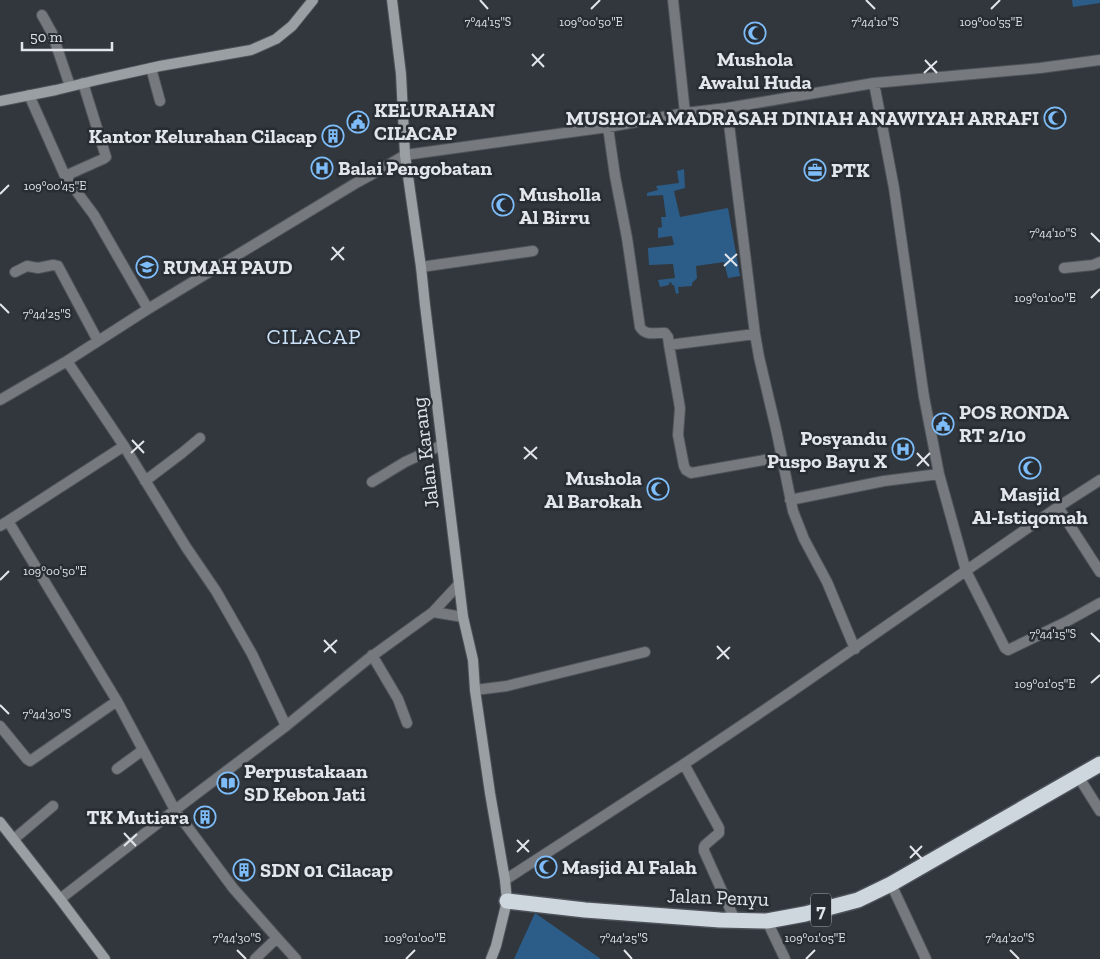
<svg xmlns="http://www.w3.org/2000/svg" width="1100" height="959" viewBox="0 0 1100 959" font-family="'Zilla Slab',serif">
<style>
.green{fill:#2c5d89}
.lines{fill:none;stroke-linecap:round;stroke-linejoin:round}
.street-casing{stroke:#4d5359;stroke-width:12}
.secondary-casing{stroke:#4d5359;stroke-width:12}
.highway-casing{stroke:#4d5359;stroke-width:18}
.street{stroke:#76797d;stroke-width:10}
.secondary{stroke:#9a9fa4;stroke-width:10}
.highway{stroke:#ced6de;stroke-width:15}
.ticks{fill:none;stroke:#e2e6ea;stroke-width:2}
.labels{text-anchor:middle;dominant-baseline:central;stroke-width:5;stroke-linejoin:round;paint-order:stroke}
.shield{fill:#272d33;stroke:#aaaeb3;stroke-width:1}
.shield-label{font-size:19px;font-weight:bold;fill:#e2e6ea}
.poi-label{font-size:20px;font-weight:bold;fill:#e2e6ea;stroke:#272d33;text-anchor:start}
.street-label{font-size:20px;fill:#e2e6ea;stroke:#272d33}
.quarter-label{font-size:22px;letter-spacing:1px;fill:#cae1f8;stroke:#272d33}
.ticks-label{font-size:12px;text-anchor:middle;fill:#e2e6ea;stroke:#272d33;stroke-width:5;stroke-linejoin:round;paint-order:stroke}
</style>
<rect width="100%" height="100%" fill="#31373d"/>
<path class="green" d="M1072,0H1100V3L1073,7Z
M684,169L685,188L674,191L680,217L728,208L740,276L728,278L724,262L696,266L697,278L692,283V286L678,287L679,293L676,294L674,285H672L671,282L669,283V285L660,287L658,280L675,278L673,264L649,265L648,248L674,245L672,236L658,238V228L662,227L661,217H666L663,195L647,196V193L658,190L656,186L679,183L677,171Z
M535,913L601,959H514Z"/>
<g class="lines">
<g class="street-casing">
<path id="street" d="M673,0L685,113
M42,15L52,33L70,86
M151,68L160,101
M874,83L894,188L924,397L939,474L966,571L1005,648L1008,650L1064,623L1100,603
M29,95L65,176L94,215L148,309
M727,108L755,334L759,357L776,429L793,511L804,539L827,582L855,649
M608,127L615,176L627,238L640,327C646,337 656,332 665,333L668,337L669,345
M65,176L103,159L106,157L83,83
M421,267L533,251
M1064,268L1093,265L1100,262
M15,272L27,266L38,268L53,265L58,266L98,341
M755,334L669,345L680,408L678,435L684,466L686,470L691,473L781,457
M67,361L124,446L186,547L216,591L252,654L286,726
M0,400L67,361L148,309L356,183L380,170L405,155L608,127L685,113L727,108L874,83L1040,68L1100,60
M145,481L182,453L200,438
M372,482L405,462L442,445
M790,500L884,481L939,474
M1058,507L1100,572
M8,521L124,446
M0,526L8,521L117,701L175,810L233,888L277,938L296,959
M433,612L463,617
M372,655L398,699L407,723
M475,690L507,686L645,652
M0,726L27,759L30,761L117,701
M684,764L719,828V833L705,845L704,847V851L735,920
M117,769L143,750
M1078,776L1100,811
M14,839L53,806
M505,880L684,764L788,694L1058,507L1100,480
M891,884L926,959
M60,899L175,810L286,726L368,659L433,612L459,584
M767,921L785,959
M255,959L277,938"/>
</g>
<g class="secondary-casing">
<path id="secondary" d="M392,0L401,74L405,155L421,267L425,305L459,584L463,617L473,660L475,690L490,793L505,880L507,901L496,946L491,959
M0,101L56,90L97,80L160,66L251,50L276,39L292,26L313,0
M0,822L60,899L105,959"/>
</g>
<g class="highway-casing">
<path id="highway" d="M507,901L585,910L720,920L767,921L805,914L858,900L891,884L1100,764"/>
</g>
<use href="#street" class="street"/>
<use href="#secondary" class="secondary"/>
<use href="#highway" class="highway"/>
</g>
<path class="ticks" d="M480,0L488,9M866,0L875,9M591,9L600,0M991,9L1000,0M532,54L544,67M925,60L937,73M532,66L544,54M924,73L937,61M0,194L9,185M1091,233L1100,242M332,247L344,260M725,254L737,266M331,260L344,247M724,266L737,254M1091,298L1100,289M0,304L9,313M132,440L144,453M524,447L537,459M131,453L144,441M917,453L929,466M524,459L537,447M917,466L930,453M0,580L9,571M1091,633L1100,642M324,640L336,653M717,646L729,659M324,652L337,640M717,659L730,647M1091,683L1100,675M0,705L9,714M124,833L136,846M517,840L529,852M124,846L137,834M910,846L922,859M517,852L529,840M910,858L922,846M237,950L246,959M624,950L632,959M1010,950L1019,959M406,959L415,950M806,959L815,950"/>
<defs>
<g id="mosque-ring" transform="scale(1.125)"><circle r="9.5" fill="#272d33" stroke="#7ebdf9" stroke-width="1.5"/><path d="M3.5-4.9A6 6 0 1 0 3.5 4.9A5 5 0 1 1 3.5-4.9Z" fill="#7ebdf9"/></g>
<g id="civic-ring" transform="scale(1.125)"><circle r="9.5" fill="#272d33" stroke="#7ebdf9" stroke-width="1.5"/><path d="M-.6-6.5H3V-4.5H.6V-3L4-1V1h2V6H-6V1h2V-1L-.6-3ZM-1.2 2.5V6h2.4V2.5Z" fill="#7ebdf9"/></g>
<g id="building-ring" transform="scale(1.125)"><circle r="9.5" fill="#272d33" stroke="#7ebdf9" stroke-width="1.5"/><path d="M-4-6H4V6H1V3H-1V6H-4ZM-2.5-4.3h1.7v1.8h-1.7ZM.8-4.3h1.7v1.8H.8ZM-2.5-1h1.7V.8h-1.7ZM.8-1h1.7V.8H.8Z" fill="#7ebdf9"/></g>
<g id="hospital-ring" transform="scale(1.125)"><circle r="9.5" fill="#272d33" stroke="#7ebdf9" stroke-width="1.5"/><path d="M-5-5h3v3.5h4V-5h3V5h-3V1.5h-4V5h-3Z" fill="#7ebdf9"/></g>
<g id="office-ring" transform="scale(1.125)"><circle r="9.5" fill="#272d33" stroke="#7ebdf9" stroke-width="1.5"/><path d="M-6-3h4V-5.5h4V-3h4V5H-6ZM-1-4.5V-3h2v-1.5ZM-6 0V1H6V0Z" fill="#7ebdf9"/></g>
<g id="school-ring" transform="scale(1.125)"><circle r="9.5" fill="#272d33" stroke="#7ebdf9" stroke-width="1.5"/><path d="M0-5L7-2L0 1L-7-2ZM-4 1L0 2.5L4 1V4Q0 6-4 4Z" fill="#7ebdf9"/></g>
<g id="library-ring" transform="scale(1.125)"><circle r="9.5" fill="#272d33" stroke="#7ebdf9" stroke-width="1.5"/><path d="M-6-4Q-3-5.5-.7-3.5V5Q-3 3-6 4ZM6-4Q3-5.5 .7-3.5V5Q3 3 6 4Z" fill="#7ebdf9"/></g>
</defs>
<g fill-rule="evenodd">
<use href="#mosque-ring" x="755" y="33"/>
<use href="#mosque-ring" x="1055" y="118"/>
<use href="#civic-ring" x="358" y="122"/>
<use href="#building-ring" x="333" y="136"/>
<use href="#hospital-ring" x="322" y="168"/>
<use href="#office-ring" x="815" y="170"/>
<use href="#mosque-ring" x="503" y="205"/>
<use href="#school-ring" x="147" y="267"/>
<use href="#civic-ring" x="943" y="424"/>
<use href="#hospital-ring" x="903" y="449"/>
<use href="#mosque-ring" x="1030" y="468"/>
<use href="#mosque-ring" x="658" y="489"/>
<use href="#library-ring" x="228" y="783"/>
<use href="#building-ring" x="205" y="817"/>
<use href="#mosque-ring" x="546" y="867"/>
<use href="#building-ring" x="244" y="870"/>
</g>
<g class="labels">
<rect class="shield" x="811" y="893.5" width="20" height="33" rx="4"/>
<g class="shield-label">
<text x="821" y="910">7</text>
</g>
<g class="poi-label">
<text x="755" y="59" text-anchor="middle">Mushola<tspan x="755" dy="23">Awalul Huda</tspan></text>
<text x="374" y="110">KELURAHAN<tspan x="374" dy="23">CILACAP</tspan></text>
<text x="1039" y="118" text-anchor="end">MUSHOLA MADRASAH DINIAH ANAWIYAH ARRAFI</text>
<text x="317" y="136" text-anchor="end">Kantor Kelurahan Cilacap</text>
<text x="338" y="168">Balai Pengobatan</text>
<text x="831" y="170">PTK</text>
<text x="519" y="194">Musholla<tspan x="519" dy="23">Al Birru</tspan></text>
<text x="163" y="267">RUMAH PAUD</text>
<text x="959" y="412">POS RONDA<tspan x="959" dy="23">RT 2/10</tspan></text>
<text x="887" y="438" text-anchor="end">Posyandu<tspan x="887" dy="23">Puspo Bayu X</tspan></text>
<text x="642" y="478" text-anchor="end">Mushola<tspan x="642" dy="23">Al Barokah</tspan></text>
<text x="1030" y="494" text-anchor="middle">Masjid<tspan x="1030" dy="23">Al-Istiqomah</tspan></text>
<text x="244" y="771">Perpustakaan<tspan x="244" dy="23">SD Kebon Jati</tspan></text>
<text x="189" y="817" text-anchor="end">TK Mutiara</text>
<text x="562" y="867">Masjid Al Falah</text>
<text x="260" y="870">SDN 01 Cilacap</text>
</g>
<g class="street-label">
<text transform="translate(425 453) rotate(-97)">Jalan Karang</text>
<text transform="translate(718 897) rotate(2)">Jalan Penyu</text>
</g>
<g class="quarter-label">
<text x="314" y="336">CILACAP</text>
</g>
</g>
<g class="ticks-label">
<text x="591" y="26">109°00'50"E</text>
<text x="991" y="26">109°00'55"E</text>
<text x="488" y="26">7°44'15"S</text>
<text x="875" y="26">7°44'10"S</text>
<text x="55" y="190">109°00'45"E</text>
<text x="1053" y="237">7°44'10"S</text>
<text x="1045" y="302">109°01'00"E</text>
<text x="47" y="318">7°44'25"S</text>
<text x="55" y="575">109°00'50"E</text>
<text x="1053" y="638">7°44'15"S</text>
<text x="1045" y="688">109°01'05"E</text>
<text x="47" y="718">7°44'30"S</text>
<text x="237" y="942">7°44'30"S</text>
<text x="624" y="942">7°44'25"S</text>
<text x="1010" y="942">7°44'20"S</text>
<text x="415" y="942">109°01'00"E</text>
<text x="815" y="942">109°01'05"E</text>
</g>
<path d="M22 42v8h90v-8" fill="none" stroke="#e2e6ea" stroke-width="2.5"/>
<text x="30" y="42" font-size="15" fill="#e2e6ea" stroke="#272d33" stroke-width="4" paint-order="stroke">50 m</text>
</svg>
